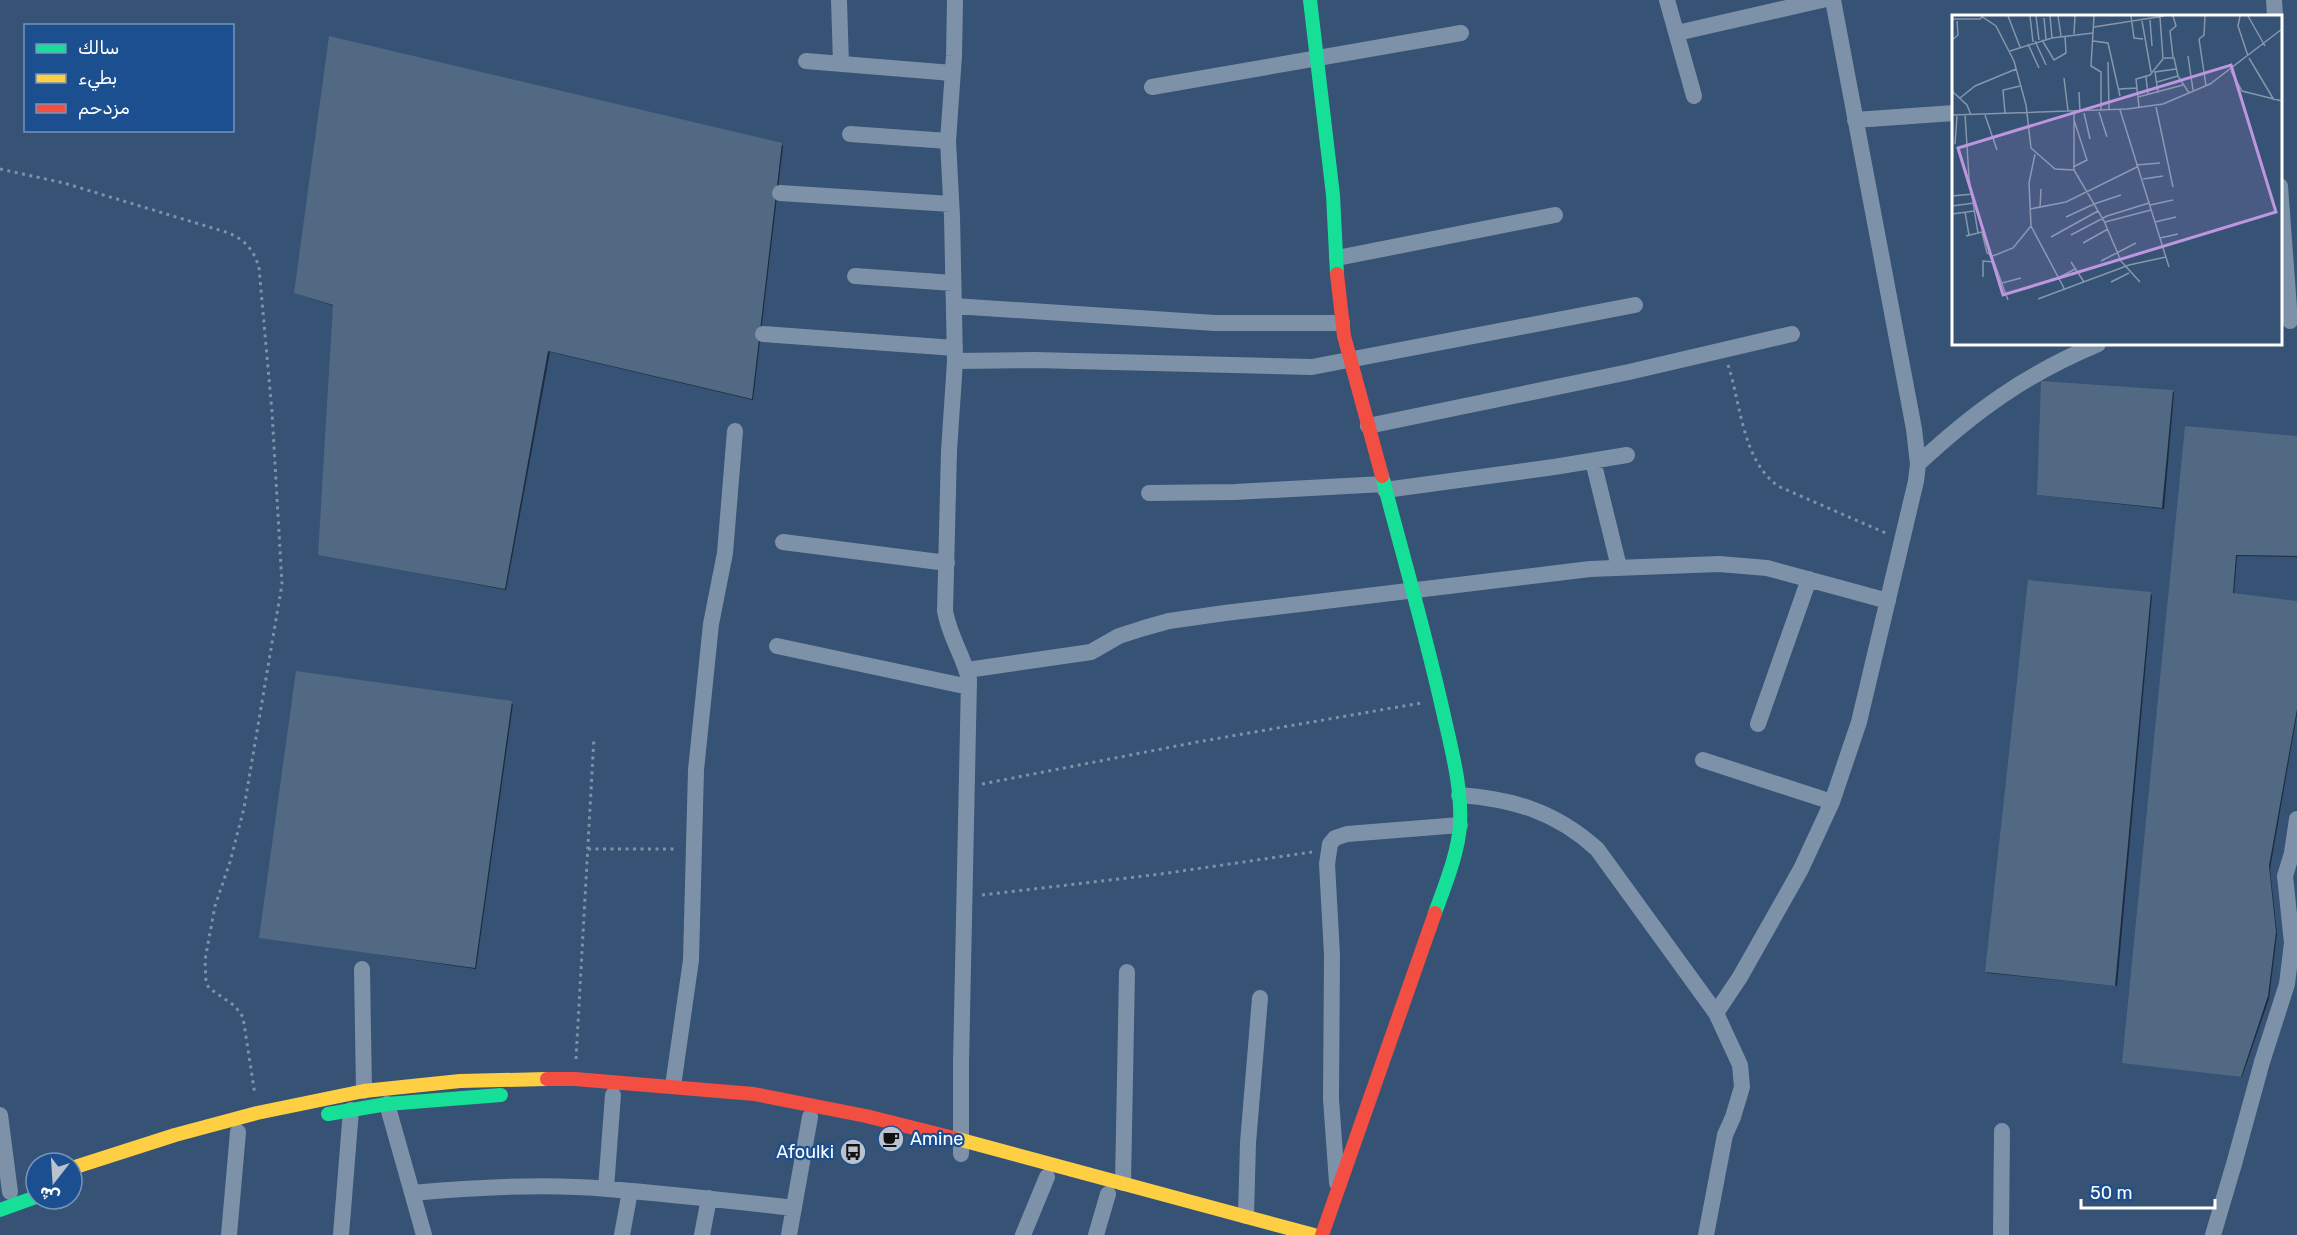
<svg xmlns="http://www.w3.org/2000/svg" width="2297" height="1235" viewBox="0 0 2297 1235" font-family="Rubik,Vazirmatn,sans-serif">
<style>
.shadow{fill:#0007}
.building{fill:#526984}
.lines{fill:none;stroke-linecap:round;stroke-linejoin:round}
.path{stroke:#7d92a8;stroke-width:3;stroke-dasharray:3 4.5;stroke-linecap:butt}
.street{stroke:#7d92a8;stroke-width:16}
.fast{stroke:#16e098;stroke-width:14}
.slow{stroke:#ffcf43;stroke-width:14}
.jam{stroke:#f24e42;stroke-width:14}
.labels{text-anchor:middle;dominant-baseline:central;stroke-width:4.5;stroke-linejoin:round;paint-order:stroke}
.poi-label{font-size:18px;fill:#fff;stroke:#1b4f8f;text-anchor:start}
.inset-road{fill:none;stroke:#8697ac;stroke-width:1.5}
.view{fill:#bd96df;fill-opacity:0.15;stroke:#bd96df;stroke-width:3}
.inset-edge{fill:none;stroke:#fff;stroke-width:3}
</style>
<rect width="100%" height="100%" fill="#365274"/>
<path class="shadow" d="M781,144L783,146L753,400L550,352L506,590L320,554L334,306L295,293Z
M2172,391L2174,393L2164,509L2038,495Z
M2187,428L2297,437V557L2237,556L2234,594L2297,602V714L2270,869L2277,934L2269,999L2242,1077L2124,1062Z
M2150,594L2152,595L2117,986L1988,973L1986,972Z
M511,703L513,704L476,969L260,937Z"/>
<path class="building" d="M329,36L782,143L752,399L548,351L505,589L318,555L333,305L294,293Z
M2041,381L2173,390L2162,508L2037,495Z
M2185,426L2297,436V556L2236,555L2233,593L2297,601V709L2269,866L2276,932L2268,996L2241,1077L2122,1063Z
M2028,580L2151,592L2115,986L1985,972Z
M296,671L512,701L475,968L259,938Z"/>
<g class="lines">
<path class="path" d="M0,169L64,183L229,233C246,241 254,250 259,268L272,412L282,584L244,808L230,862L215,906L205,960L206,982L209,988L235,1006L243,1017L255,1095
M1728,365C1741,404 1742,460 1778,486L1888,534
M982,784L1197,742L1421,703
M588,849H677
M982,895L1161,874L1312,852
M576,1059L594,737"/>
<path class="street" d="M839,0L841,64
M955,0L954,56L948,141L952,217L955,361L949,451L945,611C950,638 963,655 969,679L961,1063V1154
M1667,0L1694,96
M2274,0L2275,16
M1677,33L1822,0
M806,61L952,73
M1152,87L1461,33
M1855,120L1954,113
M850,134L948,141
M2280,186L2290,321
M780,193L951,204
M1337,258L1555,215
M855,276L953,283
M954,306L1215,323H1342
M763,334L955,348
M955,361L1034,360L1312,367L1635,305
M1368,426L1629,372L1792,334
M1593,461L1619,567
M1918,464C1975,411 2026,374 2098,344
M1385,490L1554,467L1627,455
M1149,493L1235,492L1384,484
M783,542L947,563
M777,646L969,687
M967,670L1091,652L1119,636L1144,628L1169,621L1225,613L1590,569L1719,564L1767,568L1888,601
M1758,724L1809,579
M1703,760L1832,802
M1459,795C1514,799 1556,812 1597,849L1716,1013L1740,1065L1742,1087L1733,1117L1725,1135L1706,1235
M362,969L364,1091
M1716,1013L1740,977L1801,869L1832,802L1859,722L1916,481L1918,464L1914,429L1833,0
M673,1086L691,960L696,770L711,624L725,553L735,431
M387,1104L424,1235
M0,1115L10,1192
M1123,1183L1127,972
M1337,1183L1331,1099L1332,955L1327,864L1330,844L1335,838L1347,834L1460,825
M606,1188L613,1095
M412,1193C476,1187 543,1183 608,1189C670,1194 732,1201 794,1208
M1246,1216L1248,1143L1260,998
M229,1235L238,1132
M341,1235L351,1110
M622,1235L630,1191
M702,1235L709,1198
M789,1235L810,1117
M1023,1235L1047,1177
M1096,1235L1108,1194
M2001,1235L2002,1131
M2213,1235L2234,1164L2262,1062L2287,984L2292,943L2285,876L2292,853L2297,819"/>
<path class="fast" d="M1310,0L1333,195L1337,274
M1382,476C1403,556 1426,635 1444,716C1452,751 1462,789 1460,825C1458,854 1445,885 1435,913
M328,1114L387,1104L501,1095
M0,1210L36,1197"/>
<path class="slow" d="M954,1138L1314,1235
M72,1168L175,1135L257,1113L364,1091L460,1081L547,1079"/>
<path class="jam" d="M1337,274L1344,336L1382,476
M547,1079H575L754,1094L866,1116L954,1138
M1322,1235L1435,913"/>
</g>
<defs>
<g id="cafe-disc" transform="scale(1.35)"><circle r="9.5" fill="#b9c2ce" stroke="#1b4f8f"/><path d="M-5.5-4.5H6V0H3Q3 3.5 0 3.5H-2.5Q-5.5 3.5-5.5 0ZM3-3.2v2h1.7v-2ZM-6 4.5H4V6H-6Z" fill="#111"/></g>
<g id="bus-disc" transform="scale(1.35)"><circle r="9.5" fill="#b9c2ce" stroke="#1b4f8f"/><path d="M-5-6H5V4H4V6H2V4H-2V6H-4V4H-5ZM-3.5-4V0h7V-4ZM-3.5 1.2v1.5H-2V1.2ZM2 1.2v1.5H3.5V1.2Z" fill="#111"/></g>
</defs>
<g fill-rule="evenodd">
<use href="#cafe-disc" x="891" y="1139"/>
<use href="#bus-disc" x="853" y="1152"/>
</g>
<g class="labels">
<g class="poi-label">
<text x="910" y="1139">Amine</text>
<text x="834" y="1152" text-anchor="end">Afoulki</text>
</g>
</g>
<g transform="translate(1952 15)">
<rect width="330" height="330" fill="#365274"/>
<path class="inset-road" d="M29,1L44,11L62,46L74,90L79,133L103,154L122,155M56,1L68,32M78,1L81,27M84,1L87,25M98,1L100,23M106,1L109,21M142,1L139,51L149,57V95M179,1L182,23L191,24M221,1L224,11L218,16L221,42M253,1L252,20L247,24L254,71M288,1L286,11L296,41M296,1L313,31M92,3L94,24M0,4H28L31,1M198,5L200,31M190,6L199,57M142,12L212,1M122,19L123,1M0,25L6,20L5,6M90,25L102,45L114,38L113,21M83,26L94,50M141,26L156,28L168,81M76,29L87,53M58,36L100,23L141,18M236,41L241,75M212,43H222L226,61L237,78M297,43L322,85M156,47L157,95M279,56L290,76L330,86M194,62L196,80M112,63L116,96M205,67L226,61M167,74L185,73M0,76L15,90L19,100M127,77L128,96M206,78L203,57L224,54M186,82L231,70M8,83L23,71L64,54M187,92L184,64L198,60L211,44L208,2M204,92L221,172M168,95L217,252M122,96V155L152,206L169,246L188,267M147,97L155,122M53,98L51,75L68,71M132,98L138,124M13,99L17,163L26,218M0,100L175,94L211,89L258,69L330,14M33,100L45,135M3,129L5,101M83,139L77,168L79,211L113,275M184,150L208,148M121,152L135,145L122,105M191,164L211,161M0,181L21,179M142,189L169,180M198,190L221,185M0,191L22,188M88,193L89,174M78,194L114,187L185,152M13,197L17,220M0,199L22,196M114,202L142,189M153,207L199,195M203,207L224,202M119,220L155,201L197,188M14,221L30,217L35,238L41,241L61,233L79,211M99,222L146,196M208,223L226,219M131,228L156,214M40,242L56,285M149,246L184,228M119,247L132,267M31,262V246L42,247M106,263L123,254M159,267L177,258M50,268L69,263M86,284L177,250L214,242"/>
<path class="view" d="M279,50L324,197L51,280L6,133Z"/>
<rect width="330" height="330" class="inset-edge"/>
</g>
<rect x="24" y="24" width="210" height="108" fill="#1b4f8f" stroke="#7695bc" stroke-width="1.5"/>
<rect x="36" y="44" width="30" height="9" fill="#16e098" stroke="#7695bc" stroke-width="1.5"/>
<text x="78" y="54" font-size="18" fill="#ffffff">سالك</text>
<rect x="36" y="74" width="30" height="9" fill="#ffcf43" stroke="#7695bc" stroke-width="1.5"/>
<text x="78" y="84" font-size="18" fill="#ffffff">بطيء</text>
<rect x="36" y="104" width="30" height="9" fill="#f24e42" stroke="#7695bc" stroke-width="1.5"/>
<text x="78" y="114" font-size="18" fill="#ffffff">مزدحم</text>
<g transform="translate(54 1181) rotate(197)"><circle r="28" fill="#1b4f8f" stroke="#7695bc" stroke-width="1.5"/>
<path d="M0-4.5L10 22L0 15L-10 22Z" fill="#b9c2ce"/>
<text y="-9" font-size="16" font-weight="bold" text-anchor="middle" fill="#ffffff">ش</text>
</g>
<path d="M2081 1199v9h134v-9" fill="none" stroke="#ffffff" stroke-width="3"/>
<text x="2090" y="1199" font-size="18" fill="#ffffff" stroke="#1b4f8f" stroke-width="4.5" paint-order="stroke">50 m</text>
</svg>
